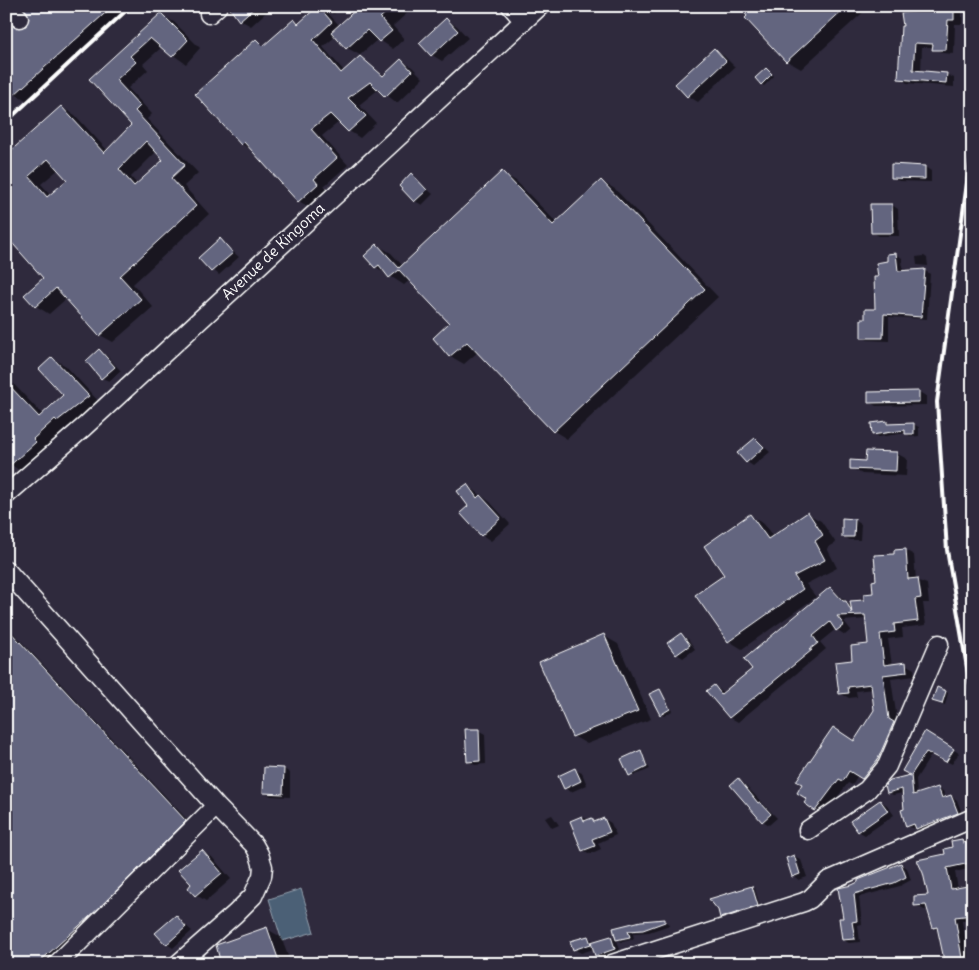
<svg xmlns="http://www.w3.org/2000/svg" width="979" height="970" viewBox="0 0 979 970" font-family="Delius,sans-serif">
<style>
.water{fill:#4b6076;stroke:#93a0ad}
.shadow{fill:#0007;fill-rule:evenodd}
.building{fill:#64657f;stroke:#fff;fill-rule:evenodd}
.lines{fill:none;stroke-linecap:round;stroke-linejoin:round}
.minor-casing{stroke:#fff;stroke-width:21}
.minor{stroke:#2f2a3d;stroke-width:18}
.rail{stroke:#fff;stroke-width:4}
.labels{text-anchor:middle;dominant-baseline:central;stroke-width:5;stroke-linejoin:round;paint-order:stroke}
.street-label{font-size:15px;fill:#fff;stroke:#2f2a3d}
</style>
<rect width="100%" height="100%" fill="#2f2a3d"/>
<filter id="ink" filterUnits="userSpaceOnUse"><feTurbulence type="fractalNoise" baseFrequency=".02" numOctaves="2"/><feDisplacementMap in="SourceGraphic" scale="10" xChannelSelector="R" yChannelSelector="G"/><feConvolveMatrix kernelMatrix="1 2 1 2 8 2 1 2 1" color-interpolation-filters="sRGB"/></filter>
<g filter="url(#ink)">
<path class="water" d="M301,889L314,932L282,941L269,899Z"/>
<path class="shadow" d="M6,6L13,22L20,28L27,27L31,16L22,6H117L125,15L28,101L15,94L6,84Z
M230,6H273L251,26L240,20Z
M319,6H342L334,14L326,11L340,26L362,6H415L393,26L404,39L393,49L378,39L360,55L347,48L336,36L323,47L345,72L360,58L385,76L401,60L412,67L423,78L397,103L379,89L359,105L376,123L360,138L349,131L339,122L322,136L348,165L324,186L329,191L310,208L299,201L253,151L242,144L196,94L256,41L265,46L294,20L300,24Z
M740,6H870L801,69L787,61Z
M937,6H962V24H955L954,54L942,53L934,47H922L921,72L946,74L954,78V87L907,83L900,78L902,27L938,11Z
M161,15L174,22L200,48L186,64L162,47L143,64L148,70L128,88L152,114L147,119L198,173L184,186L209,214L133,284L153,307L113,342L100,335L67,298L49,314L36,306L25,295L45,278L6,157L61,107L75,115L108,151L133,125L90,79ZM157,151L165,160L137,184L131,177ZM59,169L69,180L51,195L41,184Z
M446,20L457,26L468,38L442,61L432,55Z
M714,50L724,56L735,67L698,102L688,96Z
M766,69L774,76L764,86L762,84Z
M925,167L931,171V182L899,181L892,177Z
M502,173L516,181L557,223L601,181L615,189L718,297L567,439L554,431L478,352L464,364L450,356L451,323L410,280L404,285L376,267L366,256L377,245L391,253L403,266Z
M411,175L433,194L422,205L415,201Z
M892,205L898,209L899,236H879L872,232Z
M220,240L239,257L219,275L200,258Z
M896,254L902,258L903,272L924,270L930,274L927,319L889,317V341L868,340L862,337L866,320L876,310L879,278Z
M924,256L927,258L928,266L917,265L916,257Z
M99,351L106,355L121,371L109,381L102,378Z
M52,358L66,366L101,404L71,427L68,426L46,447L48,450L23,473L6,461V376L43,415L65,395Z
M969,361H973V456L969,417Z
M919,392L926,396V405L876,406L869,402Z
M887,422L891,425L913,424L919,427V436L911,437L906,433L878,437L873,434Z
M756,439L770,452L753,466L747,462Z
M896,453L907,459L906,476L862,474L851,468Z
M467,485L490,502L510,524L491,541L482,535L470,506Z
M808,514L821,521L836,543L827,548L837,568L806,584L816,597L742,649L729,641L726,575L750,516L764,524L773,537Z
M854,520L861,524L860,540H850L843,536Z
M905,550L914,555L916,580L927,584L929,603H923L926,625L902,628L903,637L888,639L892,665L905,664L914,669L915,676L891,679L898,726L872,783L858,775L852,785L848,783L824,815L805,803L855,742L875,710L873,689L856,691L857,697L849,698L840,693L854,661L870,645L866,619L844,621L851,630L845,635L836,629L820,642L826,649L819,655L738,722L729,717L714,686L724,693L754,669L830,588L852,606L866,601L874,594L878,582L895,555Z
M6,625L195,828L54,964H6Z
M681,635L688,639L695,649L683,658L677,654Z
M604,636L618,644L651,719L587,744L573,736Z
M659,690L672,711L664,716L661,714Z
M946,692L948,693L945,705L936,702Z
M478,730L485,734L486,764L475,765L468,761Z
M926,733L959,753L952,764L932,754L916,779L917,795L937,788L943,791L946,798L951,796L957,800L963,816L922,831L907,826L903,793L893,795L888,792L890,781L913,775L904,770Z
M640,752L650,769L633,776L630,775Z
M284,769L290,773V797L271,796L264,792Z
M575,770L582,773L587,785L571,792L565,788Z
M738,780L744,784L777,818L769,825L763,821Z
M880,801L887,805L894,815L865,835L858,831Z
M552,815L559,825L552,828L545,818Z
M582,817L597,822L604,819L611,823L616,835L598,843L601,849L590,854L583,850Z
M962,840L973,847V868L955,872L958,889L973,887V920L962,921L970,964H947L939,930L934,928L929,909L924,910L916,905L930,896L946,855Z
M202,851L212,857L231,879L206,901L196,895Z
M794,856L801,860L807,877L799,880L793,876Z
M901,864L907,868L911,880L900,886L859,897L862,924L858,925L860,942L849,943L843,940L844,919L853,886Z
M752,887L755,889L760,907L724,919L721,917Z
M176,917L192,931L173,948L167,944Z
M664,920L670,925L649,932L633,933L634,939L622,942L617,939L614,929Z
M267,929L281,937L291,964H222Z
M588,937L595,942L611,937L617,940L621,953L603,959L596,955L594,949L581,953L574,949Z"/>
<path class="building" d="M23,6H113L14,95L6,86V20L15,28L26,26L29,16Z
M228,6H256L239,21Z
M318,6L332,22L313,40L341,73L360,56L383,76L401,59L412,71L385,97L370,82L348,98L366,116L348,132L330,114L311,129L337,158L314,179L318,184L298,202L244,142L241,145L195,94L256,39L263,46L294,19L298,24Z
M360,6H393L380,18L392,31L379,42L367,30L346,49L331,32Z
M739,6H847L786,62L745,18L747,16Z
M936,6H954V20H948L946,50H932L933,44L915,43L913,70L947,73L946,83L898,79L901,26H903L901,13L936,10Z
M161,13L188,40L172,57L150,38L130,56L136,62L116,80L140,106L135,111L185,165L171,178L196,206L120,276L141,299L99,336L56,288L35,307L24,295L43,278L6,236V155L61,106L104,153L131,125L89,79ZM146,141L163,160L134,186L119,169ZM48,159L67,180L47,197L29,176Z
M446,18L458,31L431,56L419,43Z
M714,48L726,61L687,97L675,84Z
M766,68L772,74L761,85L755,78Z
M891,164L925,166V179L891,178Z
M502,171L553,225L601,180L705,289L553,432L467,342L449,357L433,338L449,323L399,270L389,278L379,265L375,268L364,256L377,244L399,268Z
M411,173L427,190L414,202L399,186Z
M870,204H892L893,233H871Z
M220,238L233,253L211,272L198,258Z
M896,253L898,271L925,269L921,317L884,314L883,338H861V319H865V309H875L874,277H878L876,263L887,261V254Z
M99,349L115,367L101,379L86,361Z
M52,357L89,396L57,421L55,419L33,439L36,442L6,469V382L39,417L63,395L39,369Z
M919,391V402L868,403V392Z
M887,421V424L914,423V434H905V430L872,435L871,423Z
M755,438L764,447L746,463L737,453Z
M866,451L897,452L896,471L850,469V460L865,461Z
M467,484L477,498L480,495L501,518L481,536L460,513L468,506L457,491Z
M808,512L823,535L815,541L825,560L794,576L803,589L728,642L695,595L724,575L704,546L750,514L768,539Z
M842,518L855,519L854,537H842Z
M906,549L908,579L918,578L921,598L915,599L918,621L894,624L895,632L880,634L884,665L906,662L907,672L883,675L889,719L894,722L878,759L862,779L849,771L843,781L839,779L815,811L804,803L807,799L797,793L802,784L796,781L833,727L854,741L874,710L871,684L848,687L849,693L839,694L835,662L852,660L851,646L868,644L865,615L837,616L844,625L836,631L830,622L813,636L818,643L809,650H812L729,718L706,691L714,685L721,694L752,669L744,659L830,587L843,601H846L852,613L850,601L864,600V594L873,593L872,581L876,580L874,555L894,554V550Z
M6,627L186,821L99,908L37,964H6Z
M681,633L690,645L676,655L667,643Z
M604,634L638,711L572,737L539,662Z
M937,687L946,691L942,704L932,701Z
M660,689L670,709L660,715L649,694Z
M465,729H479L480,761L467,762Z
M925,731L954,749L946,762L926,752L911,775L913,795L938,787L942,798L951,795L958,813L916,829L914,824L906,827L901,810L904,809L902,789L887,793L885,785L890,780L910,775L902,771Z
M641,750L647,767L629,776L621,759Z
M264,767L284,768L283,794L263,793Z
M575,768L581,781L564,789L558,776Z
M738,778L758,803L760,802L771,814L762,822L730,785Z
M880,800L888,811L858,832L850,821Z
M582,816L584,821L592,818L594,822L604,818L610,832L592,839L595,846L582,851L570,821Z
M962,839L963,843L966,842L970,863L947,868L951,889L973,885V915L955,917L963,964H945L937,927L933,928L926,905L914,906V896L928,895L923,873L917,860L945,854L944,849L952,847L951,841Z
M202,850L222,873L195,896L188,888L191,884L178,870Z
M794,855L800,874L792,877L786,858Z
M901,863L906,877L894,883L854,894L857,921L852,922L855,939L842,940L839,918H843L838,888L852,885L858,882V880Z
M752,886L758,906L720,918L718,910L709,899Z
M176,915L186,927L166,945L155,933Z
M665,919V922L643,930L628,931L630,937L616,940L613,928L641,921Z
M267,927L280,964H221L216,945Z
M588,936L591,944L573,950L570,941Z
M611,936L615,949L595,956L591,942Z"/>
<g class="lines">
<g class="minor-casing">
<path id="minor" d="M8,6L19,18
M511,6L524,21
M209,14L218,6
M6,495L84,427L540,6
M6,570L216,806L254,845L259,854L263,867L262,876L253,896L235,914L178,964
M808,830L867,790L887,766L939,644
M57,964L216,806
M612,964L804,902L810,899L828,881L973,818"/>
</g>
<use href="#minor" class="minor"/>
<path class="rail" d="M6,122L131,6
M973,139L937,402L947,550L973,703"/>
</g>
</g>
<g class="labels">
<g class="street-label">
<text transform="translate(273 251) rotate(-43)">Avenue de Kingoma</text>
</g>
</g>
<rect width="979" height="970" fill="none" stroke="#2f2a3d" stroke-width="25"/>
<rect x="12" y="12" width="954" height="945" fill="none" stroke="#fff" stroke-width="2" filter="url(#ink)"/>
</svg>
